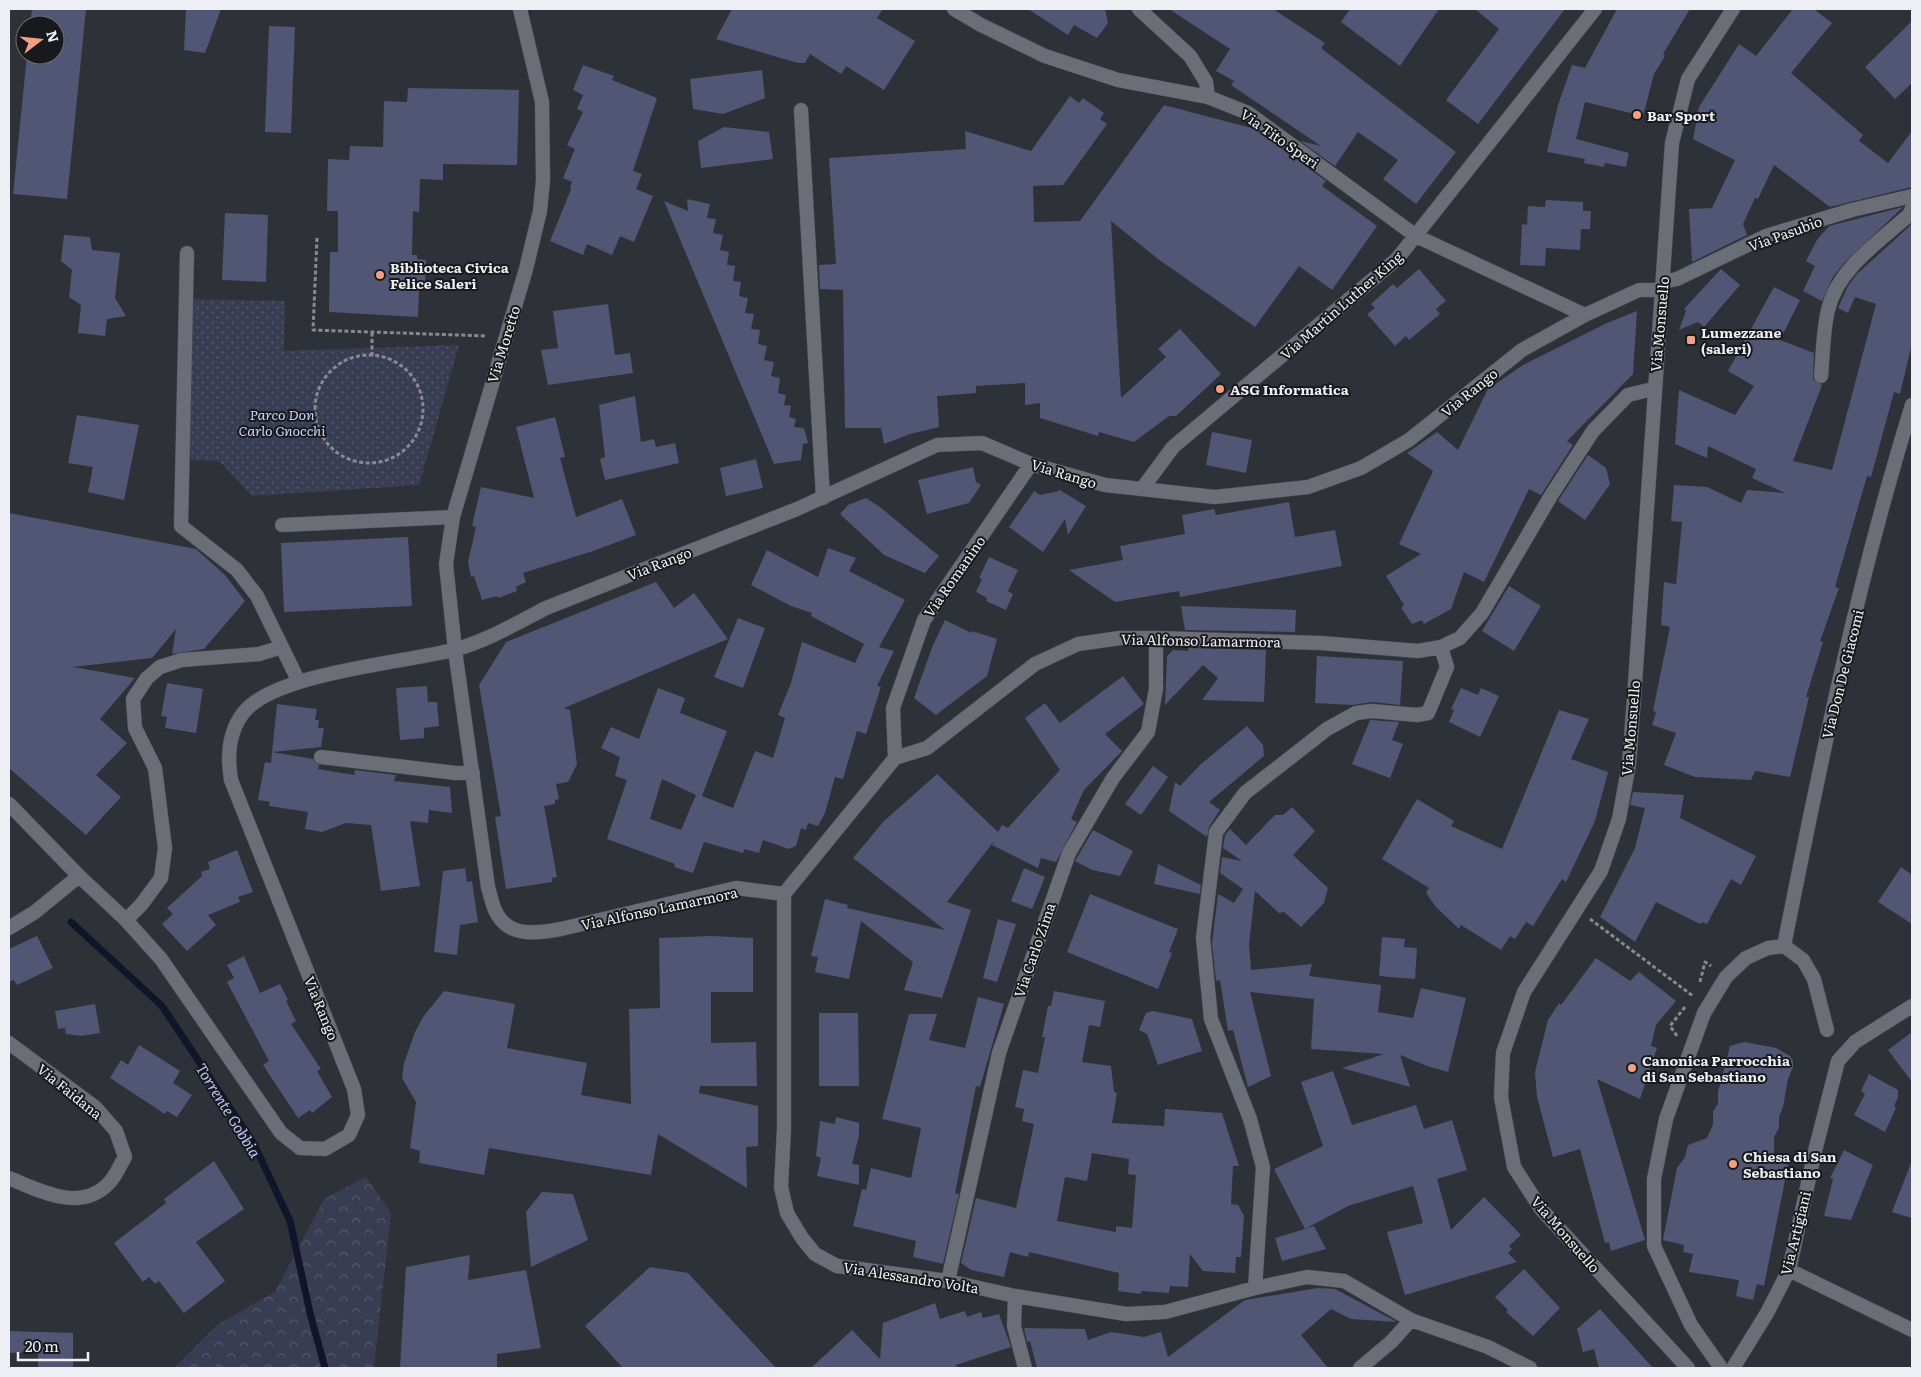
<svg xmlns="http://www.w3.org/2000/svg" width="1921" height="1377" viewBox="0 0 1921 1377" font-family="Literata,serif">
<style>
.forest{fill:url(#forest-crowns)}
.park{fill:url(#park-dots)}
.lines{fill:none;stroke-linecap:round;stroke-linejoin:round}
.stream{stroke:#12142c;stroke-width:7}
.building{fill:#505673;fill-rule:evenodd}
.service-casing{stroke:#4b4c53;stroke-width:15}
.minor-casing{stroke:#4b4c53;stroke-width:15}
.secondary-casing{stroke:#4b4c53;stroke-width:15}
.path{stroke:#898a91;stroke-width:3;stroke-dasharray:4 2.5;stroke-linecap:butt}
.service{stroke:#6b6d77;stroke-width:14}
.minor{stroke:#6b6d77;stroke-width:14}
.secondary{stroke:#6b6d77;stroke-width:14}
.poi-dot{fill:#f3a082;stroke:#18191d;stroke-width:2}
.labels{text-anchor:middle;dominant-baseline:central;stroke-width:4;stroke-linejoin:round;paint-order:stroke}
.poi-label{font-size:14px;font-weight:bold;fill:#eeeff5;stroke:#18191d;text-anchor:start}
.street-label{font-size:14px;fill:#eeeff5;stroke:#18191d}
.park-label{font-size:14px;font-style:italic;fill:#c9d2fe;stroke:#18191d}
.water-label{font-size:15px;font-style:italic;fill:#bac4fa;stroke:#18191d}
</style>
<defs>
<pattern id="forest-crowns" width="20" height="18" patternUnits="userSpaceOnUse" patternTransform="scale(1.25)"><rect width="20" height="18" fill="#393d53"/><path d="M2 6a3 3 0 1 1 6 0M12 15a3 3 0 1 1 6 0" fill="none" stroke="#56596c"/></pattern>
<pattern id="park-dots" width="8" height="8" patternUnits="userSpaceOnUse" patternTransform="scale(1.25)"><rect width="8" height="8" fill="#393d53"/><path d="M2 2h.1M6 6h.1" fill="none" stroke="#56596c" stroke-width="1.8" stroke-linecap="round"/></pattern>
</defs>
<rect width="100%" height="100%" fill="#2f3139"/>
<path class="forest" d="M366,1177L391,1213L374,1368H174L217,1325L275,1292L324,1199Z"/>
<path class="park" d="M191,299L285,301L284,351L459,345L419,485L252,496L219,461L188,460Z"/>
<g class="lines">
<path class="stream" d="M71,922L162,1006L254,1144L290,1221L310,1313L325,1368"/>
</g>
<path class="building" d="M32,9H86L67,199L13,194L27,55H55V25H30Z
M186,9H221L205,53L184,50Z
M732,9H883L877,18L915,41L884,90L846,66L841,74L810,54L805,63H798L716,39Z
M1028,9H1105L1108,23L1097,38L1074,25L1068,35Z
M1169,9H1273L1325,43L1321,48L1456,152L1416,204L1383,179L1398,160L1358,132L1335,166L1300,141L1321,146L1231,85L1234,81L1216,71L1230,49Z
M1350,9H1439L1400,66L1341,22Z
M1475,9H1565L1478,124L1446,100L1499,29Z
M1617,9H1690L1663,54L1665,56L1654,74L1643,116L1585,102L1576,139L1629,153L1626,167L1605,163L1604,167L1584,163L1585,159L1547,152L1558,105L1572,65L1585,68Z
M1793,9H1814L1832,23L1791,73L1863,135L1859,141L1888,163L1912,131V187L1830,207L1774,165L1758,199L1755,198L1743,224L1747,235L1692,262L1689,209L1712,208L1735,160L1693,139L1699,107L1739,44L1756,56Z
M1912,21V83L1895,99L1865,67Z
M269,26L295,27L291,133L265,132Z
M583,65L614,76L612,80L657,98L633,171L642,174L636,189L653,196L634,242L620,236L612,255L587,244L583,255L550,241L571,189L570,188L572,182L563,178L575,149L567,145L583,112L577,109L583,95L573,90Z
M762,70L765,98L723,114L693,109L690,79Z
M408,88L519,90L517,165L443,164V180L420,179L419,212L413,211L412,255H417V259L426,260L425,287H419L418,317L329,312L330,252H338V211H327L328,159L349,160L350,146L383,147L384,101L407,102Z
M1070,96L1079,103L1083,98L1104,113L1100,119L1107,124L1063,185L1033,186L1034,222L1080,221L1164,105L1255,129L1326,181L1322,186L1377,226L1332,290L1299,266L1255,327L1158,259L1111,221L1121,398L1166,357L1158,349L1180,329L1221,374L1176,416H1169L1134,442L1099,432L1098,436L1040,418V403L1025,405V383L976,386V393L937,396L939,427L910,434L884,444L881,428H845L843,290L820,289L819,265L836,264L829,158L966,149L965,131L1031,151Z
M724,127L769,132L773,159L701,168L698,141Z
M687,199L710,204L707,218L716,219L713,233L723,235L720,250L729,252L727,265L735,266L733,281L741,282L739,296L748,298L745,313L754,314L751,329L760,330L758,344L767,346L764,360L774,362L771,376L780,378L778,393L786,395L784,405L791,406L789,417L796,419L794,427L804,428L808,443L803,444L801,460L774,464L664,201L688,211Z
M1546,200L1583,202V211H1591L1590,229H1581L1580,250L1546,248L1545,266L1520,265L1522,224L1527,225L1528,206L1545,207Z
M1903,207L1844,263L1833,277L1822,301L1803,291L1815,266L1806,261L1817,240L1829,226Z
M225,213L268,215L266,282L222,280Z
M1912,224V343L1900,394L1894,392L1871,477L1867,476L1835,587L1839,588L1820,641L1823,642L1806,697H1809L1790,777L1755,771L1751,780L1695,777L1664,765L1676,733L1652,725L1656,712L1653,711L1670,627L1661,625L1664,582L1676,584L1682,522L1671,521L1674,485L1707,487L1741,503L1747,490L1785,493L1752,478L1756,469L1708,446L1707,458L1675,444L1679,390L1735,415L1754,386L1728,371L1774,287L1800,300L1780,340L1814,353L1813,379L1822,385L1793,461L1832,470L1876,304L1855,297L1848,313L1838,308L1848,286L1857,274Z
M64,235L90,237L92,250L120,253L115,298L126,316L107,319L105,336L78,333L81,305L69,297L72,270L61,261Z
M1419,269L1446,301L1436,309L1440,314L1409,340L1406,336L1395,346L1367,314L1375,308L1371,304L1393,284L1397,288Z
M1721,269L1740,285L1704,327L1698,322L1679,330L1686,311L1684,309Z
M608,304L615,355L630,353L633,373L548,385L541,350L558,348L553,311Z
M1637,311L1633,374L1567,441L1573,445L1541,495L1529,489L1484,582L1464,572L1451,609L1424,624L1422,620L1412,624L1401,608L1404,605L1386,576L1421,554L1399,544L1433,471L1407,453L1437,432L1458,450L1488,389L1523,365L1607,323Z
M635,396L641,442L654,439L656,447L675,443L679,463L605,480L600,459L605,457L599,405Z
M77,415L139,425L124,500L88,492L93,467L68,463Z
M555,417L565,457L560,458L576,517L622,499L636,535L593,551L523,573L526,582L516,587L517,591L498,598L497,596L482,600L474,576L471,577L468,562L476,527L472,526L481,487L534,498L516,427Z
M1212,432L1252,440L1246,473L1206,465Z
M1588,455L1606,468L1610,484L1585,520L1558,501Z
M756,459L763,488L726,496L720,468Z
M973,467L976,482L981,485L969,503L927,514L918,480Z
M1058,489L1086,506L1068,535L1065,519L1043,552L1009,527L1034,491L1040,495L1059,491Z
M866,498L880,507L939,556L925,573L884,555L840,514L848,505Z
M1289,502L1295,537L1335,530L1342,566L1180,597L1179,591L1115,602L1069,570L1123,560L1120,546L1185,534L1182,515L1214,509L1216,515Z
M9,513L196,549L225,575L245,601L204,649L172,654L176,629L152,658L73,667L135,678L100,719L127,743L96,775L121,797L86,835L9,768Z
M408,537L412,606L284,612L281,543Z
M828,548L856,558L849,571L905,600L879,647L894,651L877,686L881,687L866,734L857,731L843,779L835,777L825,813L818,826L808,823L806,830L801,828L796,846L789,849L763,840L759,853L744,849L743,853L704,842L693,873L674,867L675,864L607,839L627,780L615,776L620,757L601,748L611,727L639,739L658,688L685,698L680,713L727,731L702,796L733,808L755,751L773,758L785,718L778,715L791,683L802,642L855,663L864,644L811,616L812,613L791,606L751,585L767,550L818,577ZM662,779L696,795L681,830L650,819Z
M989,557L1018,570L1008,591L1013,594L1006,610L986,601L987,598L976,592L982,579L979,578Z
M656,582L674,608L694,593L728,639L564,708L570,710L577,764L568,782L556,784L559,799L555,800V804L544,806L557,877L552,878V882L506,889L495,817L501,816L479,685L506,642Z
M1509,586L1541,606L1514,651L1482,631Z
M1181,606L1296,610L1295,632L1185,630Z
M738,618L765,628L743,688L714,677Z
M945,620L971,633L972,631L997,639L987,676L936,715L914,698L933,645Z
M1188,648L1266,650L1264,702L1202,700L1218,678L1203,665L1165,705L1167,656L1173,650L1189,651Z
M1317,656L1403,661L1400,705L1373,702L1352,705L1315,703Z
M1123,676L1144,704L1105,734L1122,751L1084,790L1071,819L1077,822L1056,862L1041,858L1038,868L992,845L994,841L947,902L971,910L942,998L904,990L913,962L861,921L849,979L815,972L818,957L811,956L825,899L848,905L847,908L945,930L853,858L884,821L937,774L998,832L1002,825L1008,828L1060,770L1025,718L1045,703L1060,723Z
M167,683L203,689L196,733L165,728L167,717L161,716Z
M427,686L428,702H437L439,726L424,728V738L400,740L396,688Z
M1461,688L1478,695L1481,688L1499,696L1480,737L1449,722L1454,710L1451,709Z
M277,704L317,709L315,720H319L318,728H324L321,747L272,752Z
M1559,710L1589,719L1571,759L1608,772L1595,821L1566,882L1562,879L1533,926L1526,922L1515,939L1510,936L1501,950L1461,925L1459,929L1436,907L1426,893L1429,888L1382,859L1417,799L1454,821L1451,826L1502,849Z
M1370,720L1399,722L1392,740L1403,744L1390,778L1352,764Z
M1247,726L1263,745L1264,756L1209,802L1220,810L1209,827L1207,837L1169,811L1175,782L1180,786L1200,765Z
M272,752L313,759L319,765L318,769L354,775L355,770L396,775L394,781L450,787L452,813L429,810L428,823L410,821L420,886L381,891L371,825L346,823L322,832L305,829L308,812L269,806L270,802L258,800L265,762L271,763Z
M1153,766L1168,777L1141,815L1125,804Z
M1633,792L1684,795L1680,818L1756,856L1741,885L1731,879L1707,924L1702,922L1700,924L1656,902L1635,942L1600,917L1635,848L1645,808L1630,805Z
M1292,807L1315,831L1293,855L1328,888L1324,903L1301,927L1284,912L1279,913L1255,891L1249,944L1251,970L1312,964L1309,976L1381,985L1378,1012L1413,1018L1421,988L1466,998L1448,1072L1427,1066L1400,1055L1410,1087L1342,1068L1384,1054L1311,1049L1314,999L1250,992L1271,1076L1248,1087L1233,1030L1228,1031L1220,980L1216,981L1212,943L1218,894L1234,903L1243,889L1220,873L1222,857L1242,861L1223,848L1225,835L1230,829L1246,845L1275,815H1283Z
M1093,830L1133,851L1120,876L1092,870L1075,861Z
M237,850L253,892L238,897L240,902L208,915L216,925L187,951L162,924L173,914L167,908L202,876L201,872L210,869L208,862Z
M1158,864L1201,885L1200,894L1154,884Z
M1901,867L1912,875V924L1878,902Z
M465,868L467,882L472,881L478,922L460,925L457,955L434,952L443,871Z
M1024,868L1045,877L1032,909L1011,901Z
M1090,894L1178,929L1169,952L1172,953L1158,989L1067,952Z
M998,919L1016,924L997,982L983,978Z
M37,936L53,968L17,985L14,980L9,982V949Z
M711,936L753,938V992H711V1043L756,1042L757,1086H700L699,1093L758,1106V1146L746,1147L747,1188L658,1134L651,1175L489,1148L484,1175L419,1163L420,1151L410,1148L416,1102L402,1078L404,1063L415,1032L423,1017L444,991L515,1004L507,1048L587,1063L581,1095L631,1104L629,1009L660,1008L659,938Z
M1382,937L1405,939L1404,947L1417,948L1415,979L1379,976Z
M244,956L260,993L280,984L288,1000L286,1001L296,1021L291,1024L321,1069L317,1071L332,1097L312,1113L310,1110L298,1118L263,1065L269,1061L227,982L234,978L227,965Z
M1596,958L1630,981L1639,972L1676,1001L1656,1025L1651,1046L1657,1048L1640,1099L1597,1079L1645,1240L1611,1251L1609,1242L1605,1243L1580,1149L1553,1157L1537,1097L1535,1072L1548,1020L1559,1003L1561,1005Z
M1054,991L1105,1001L1100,1027L1089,1025L1082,1062L1111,1066L1114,1092L1117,1093L1112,1123L1164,1126L1165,1109L1222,1113L1239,1166H1233L1231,1204L1238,1205L1244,1216L1241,1257H1236L1235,1273L1203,1271L1190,1254L1188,1287L1170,1286L1169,1293L1141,1291V1294L1118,1291L1119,1273L1029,1252L1028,1257L1010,1252L1004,1277L971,1270L961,1263L976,1198L1016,1208L1034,1124L1022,1121L1024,1109L1015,1107L1023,1070L1038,1073L1045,1037H1042L1048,1006H1051ZM1092,1153L1129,1159L1128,1174L1136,1175L1132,1228L1116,1226V1232L1057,1221L1065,1177L1087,1181Z
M978,997L1004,1004L980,1087L976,1086L955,1193L959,1194L943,1264L913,1257L916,1241L853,1226L862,1189L866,1190L871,1168L911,1178L921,1128L882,1119L909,1014H937L929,1040L965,1048Z
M95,1004L100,1033L81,1036L66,1034L65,1028L58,1029L55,1011Z
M1153,1011L1192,1019L1202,1051L1158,1065L1147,1034L1139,1030L1146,1013Z
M819,1013H858L859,1086H819Z
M1912,1032V1082L1888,1050Z
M1744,1042L1776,1048L1790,1056L1793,1061V1067L1788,1079L1783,1107L1779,1117V1128L1774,1137V1155L1788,1165L1764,1286L1757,1284L1753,1300L1736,1296L1739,1280L1689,1272L1693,1254L1683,1252L1684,1245L1663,1240L1677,1168L1685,1157L1688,1145L1707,1138L1713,1124V1111L1718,1104V1092L1730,1046Z
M139,1045L180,1071L173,1083L192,1095L177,1117L167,1111L165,1114L110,1078L121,1060L128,1065Z
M1333,1071L1352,1125L1416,1105L1424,1129L1452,1120L1467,1170L1437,1179L1451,1230L1484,1197L1521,1235L1509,1246L1512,1249L1508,1253L1517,1262L1405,1295L1387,1232L1423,1223L1413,1186L1348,1206L1305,1229L1314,1226L1326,1249L1282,1261L1275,1238L1305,1229L1274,1169L1323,1146L1301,1082Z
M1869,1074L1898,1090V1097L1894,1106L1896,1108L1885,1132L1854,1115L1865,1094L1861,1091Z
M836,1117L859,1123V1135L852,1164L859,1165V1185L817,1176L821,1158L816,1156L820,1121L835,1124Z
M1844,1150L1873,1165L1851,1220L1824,1216L1833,1179L1830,1178Z
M214,1161L244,1209L196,1242L225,1281L184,1313L159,1281L155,1284L149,1277L143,1282L114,1243L166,1203L164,1199Z
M1911,1163H1912V1218L1892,1212Z
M542,1192L573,1194L588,1240L531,1267L526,1212Z
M470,1255L468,1280L526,1270L541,1348L497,1354V1368H400L406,1267Z
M650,1267L688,1273L776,1368H623L585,1326Z
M1524,1269L1560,1308L1533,1336L1506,1312L1508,1310L1495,1297Z
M1318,1288L1335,1289L1397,1322L1351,1319L1331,1309L1301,1335L1328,1368H1037L1030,1341L1027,1342L1024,1328L1085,1329L1088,1340L1111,1332L1144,1337L1161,1332L1168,1357L1245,1300Z
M935,1303L940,1319L965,1311L967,1317L981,1312L983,1318L999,1314L1011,1347L956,1365L957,1368H811L852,1330L880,1359L883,1323Z
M1600,1309L1653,1368H1599L1594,1349L1583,1352L1577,1329Z
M9,1331L73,1333V1368H38V1352L9,1353Z"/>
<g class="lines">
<g class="service-casing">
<path id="service" d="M1139,9L1190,56L1206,82L1208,97
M801,110L823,498
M187,253L181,526L237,570L257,596L299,682
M1821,376C1823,355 1823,331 1828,310C1837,269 1880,241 1910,214L1912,208
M282,525L453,517
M321,757L456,773H473
M126,920L141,905L161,878L165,848L155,768L135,728L133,699L147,678L160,667L182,660L259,654L282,647"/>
</g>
<g class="minor-casing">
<path id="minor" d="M520,9L542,102L543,180L540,211L526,269L453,517L446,564L455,650L488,887C491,896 492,906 497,914C510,938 539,933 561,929L736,888L784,894L895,758L927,748L1035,664L1078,644L1120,638H1156L1321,643L1418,651L1441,647L1460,638L1482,613L1552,494L1593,431L1628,395L1653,389
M954,9L981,25L1045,56L1118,80L1208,97L1248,113L1416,236L1585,315
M1663,282L1677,279L1766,236L1852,210L1912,196
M1142,489L1173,447L1397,259L1595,9
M895,758L893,708L924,620L1031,464
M9,804L79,876L126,920L161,959L281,1133L300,1148L325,1149L349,1135L358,1115L354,1089L231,780C227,756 228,732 244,712C276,673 402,663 453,650C485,642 517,623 546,608L797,509L937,445L982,443L1031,464L1105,485L1215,497L1308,487L1361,468L1409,440L1522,350L1585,315L1639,290H1661
M784,894V1129L781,1187L787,1213L802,1238L815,1254L837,1266L948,1281L1015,1296L1126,1314L1165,1312L1255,1288L1307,1277L1344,1281L1411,1320L1488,1347L1530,1368
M9,928L35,912L79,876
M1784,946C1820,764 1857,582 1912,405
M9,1043L95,1107L116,1131L125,1157C120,1165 116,1176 109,1183C81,1213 40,1191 9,1178
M1789,1270L1912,1330
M948,1281L999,1053L1069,853L1113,778L1148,732L1156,689V638
M1255,1288L1263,1167L1250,1119L1211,1019L1203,938L1216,832L1245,793L1327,729L1356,713L1372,711L1417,715L1428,713L1447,667L1441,647
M1015,1296L1014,1326L1025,1368
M1360,1368L1391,1342L1411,1320
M1721,1368L1691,1325L1654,1246V1179L1666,1119L1704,1013L1726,977L1746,958L1768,948L1784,946L1803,960L1814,979L1827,1030
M1733,1368L1767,1313L1789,1270L1815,1151L1838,1061L1855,1042L1912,1006"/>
</g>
<g class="secondary-casing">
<path id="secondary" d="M1688,1368L1541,1209L1514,1167L1501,1097L1503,1053L1524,992L1601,871L1619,819L1629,764L1634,698L1672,143L1688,79L1733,9"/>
</g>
<path class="path" d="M317,238L313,330L487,336
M315 409a54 54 0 1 1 108 0a54 54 0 1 1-108 0Z
M372,356V332
M1590,919L1693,996
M1700,982L1705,962L1711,966
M1677,1036L1670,1026L1685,1007"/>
<use href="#service" class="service"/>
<use href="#minor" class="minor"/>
<use href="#secondary" class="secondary"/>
</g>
<g class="poi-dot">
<circle cx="1637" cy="115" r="5"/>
<circle cx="380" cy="275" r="5"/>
<rect x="1686" y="335" width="10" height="10" rx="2.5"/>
<circle cx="1220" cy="389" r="5"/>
<circle cx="1632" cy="1068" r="5"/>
<circle cx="1733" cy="1164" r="5"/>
</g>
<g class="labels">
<g class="poi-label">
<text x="1647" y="115">Bar Sport</text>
<text x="390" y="267">Biblioteca Civica<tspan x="390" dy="16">Felice Saleri</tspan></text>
<text x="1701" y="332">Lumezzane<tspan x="1701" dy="16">(saleri)</tspan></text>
<text x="1230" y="389">ASG Informatica</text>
<text x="1642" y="1060">Canonica Parrocchia<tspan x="1642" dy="16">di San Sebastiano</tspan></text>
<text x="1743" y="1156">Chiesa di San<tspan x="1743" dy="16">Sebastiano</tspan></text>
</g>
<g class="street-label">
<text transform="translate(1280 138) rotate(35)">Via Tito Speri</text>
<text transform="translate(1785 233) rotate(-20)">Via Pasubio</text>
<text transform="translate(1341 305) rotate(-41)">Via Martin Luther King</text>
<text transform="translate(1659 324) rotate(-85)">Via Monsuello</text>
<text transform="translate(503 344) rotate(-73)">Via Moretto</text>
<text transform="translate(1469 392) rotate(-39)">Via Rango</text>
<text transform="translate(1064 473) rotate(17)">Via Rango</text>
<text transform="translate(659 563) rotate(-21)">Via Rango</text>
<text transform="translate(954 576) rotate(-55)">Via Romanino</text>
<text transform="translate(1201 640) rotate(1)">Via Alfonso Lamarmora</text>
<text transform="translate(1842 674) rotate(-76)">Via Don De Giacomi</text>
<text transform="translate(1630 728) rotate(-85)">Via Monsuello</text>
<text transform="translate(659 908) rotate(-12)">Via Alfonso Lamarmora</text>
<text transform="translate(1034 950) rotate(-71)">Via Carlo Zima</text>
<text transform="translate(322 1008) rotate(68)">Via Rango</text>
<text transform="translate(70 1091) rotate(39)">Via Faidana</text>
<text transform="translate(1795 1233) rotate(-76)">Via Artigiani</text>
<text transform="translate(1566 1234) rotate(49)">Via Monsuello</text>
<text transform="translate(911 1277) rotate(9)">Via Alessandro Volta</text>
</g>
<g class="park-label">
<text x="282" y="414">Parco Don<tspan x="282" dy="16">Carlo Gnocchi</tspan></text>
</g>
<g class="water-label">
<text transform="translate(229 1110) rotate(58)">Torrente Gobbia</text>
</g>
</g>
<rect width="1921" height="1377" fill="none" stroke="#eeeff5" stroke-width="20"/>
<g transform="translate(40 40) rotate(74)"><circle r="24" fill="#18191d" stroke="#6e6f73"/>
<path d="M0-4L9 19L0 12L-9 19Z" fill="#f3a082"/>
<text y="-8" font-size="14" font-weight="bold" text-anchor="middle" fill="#eeeff5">N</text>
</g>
<path d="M18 1352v8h70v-8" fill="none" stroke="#eeeff5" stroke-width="2.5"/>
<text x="25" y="1352" font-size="15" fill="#eeeff5" stroke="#18191d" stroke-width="4" paint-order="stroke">20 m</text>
</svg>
